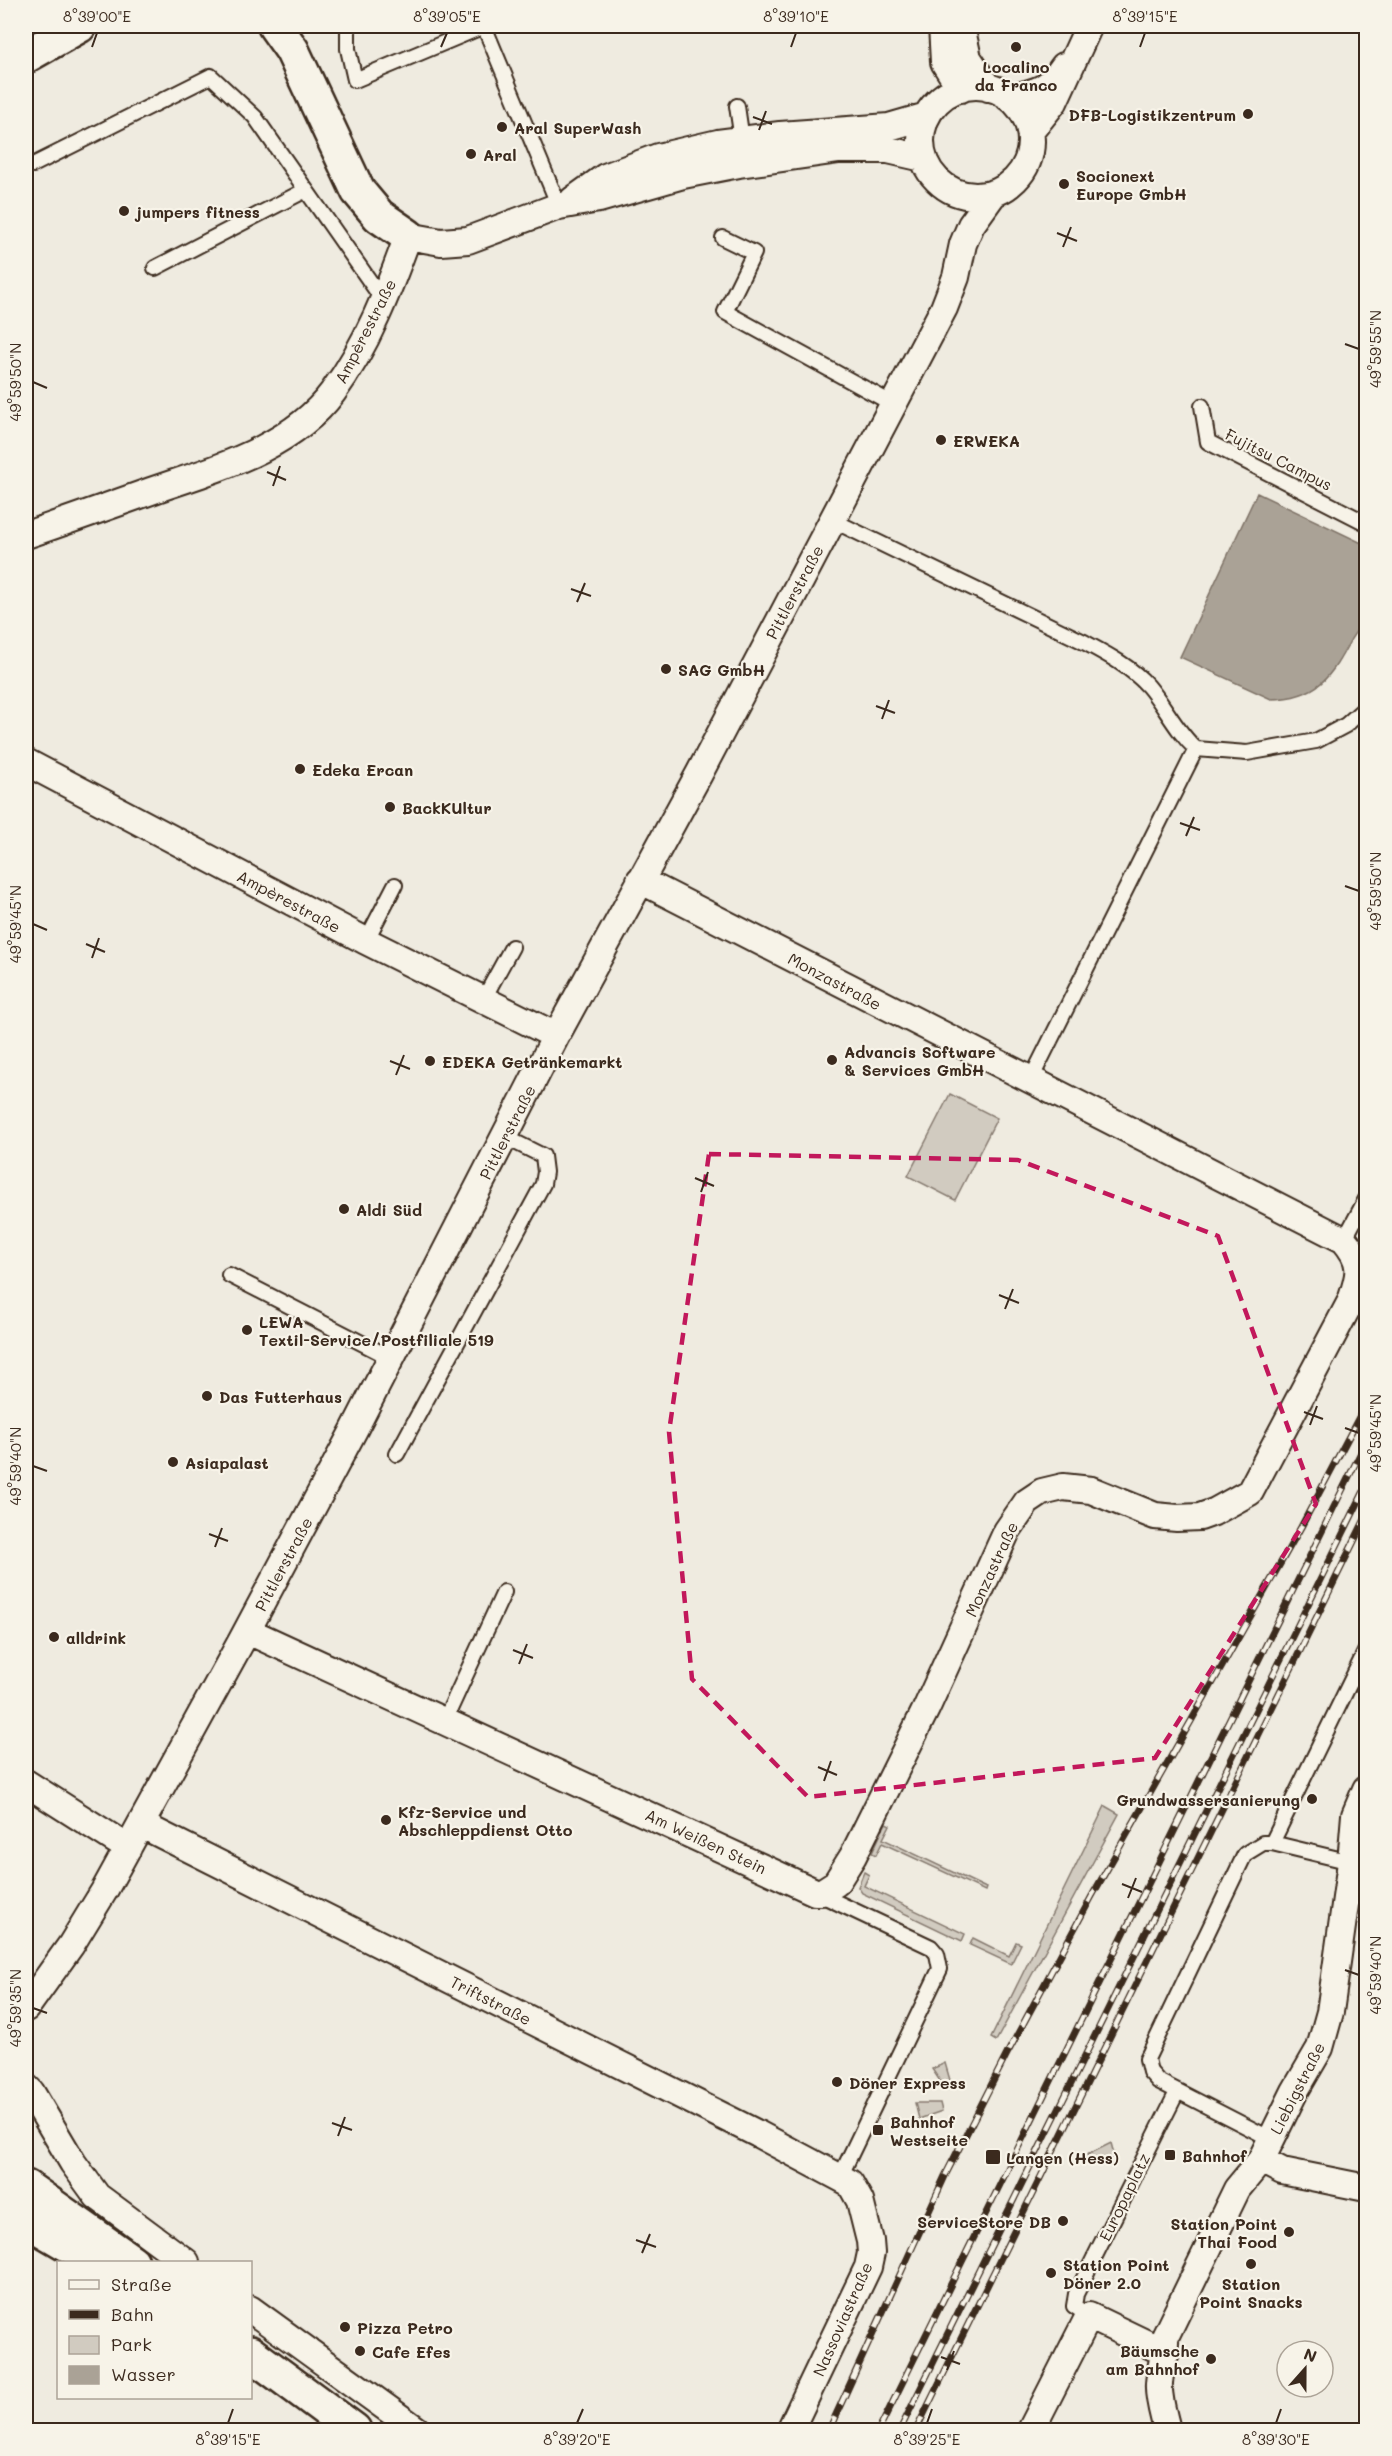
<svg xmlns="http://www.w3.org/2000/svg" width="1392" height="2456" viewBox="0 0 1392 2456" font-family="Mali,sans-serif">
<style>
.green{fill:#d1cbc0;stroke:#867a6f;stroke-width:1.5}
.water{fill:#aaa296;stroke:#7e7266;stroke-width:1.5}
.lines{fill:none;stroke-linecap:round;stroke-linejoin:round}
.lane-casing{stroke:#3b2a1e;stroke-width:18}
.street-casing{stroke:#3b2a1e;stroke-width:30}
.secondary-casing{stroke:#3b2a1e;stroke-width:38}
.primary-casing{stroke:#3b2a1e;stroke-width:38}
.lane{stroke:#f7f3e8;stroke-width:14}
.street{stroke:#f7f3e8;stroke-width:26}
.secondary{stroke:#f7f3e8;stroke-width:33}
.primary{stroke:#f7f3e8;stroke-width:33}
.rail-casing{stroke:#3b2a1e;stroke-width:7}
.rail{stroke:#f7f3e8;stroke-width:4.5;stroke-dasharray:14;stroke-linecap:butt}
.marked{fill:none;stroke:#c2185b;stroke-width:4.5;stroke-dasharray:12 8;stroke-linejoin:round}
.ticks{fill:none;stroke:#3b2a1e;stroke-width:2}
.poi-dot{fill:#3b2a1e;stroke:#f7f3e8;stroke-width:2}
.labels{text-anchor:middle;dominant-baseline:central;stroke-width:4.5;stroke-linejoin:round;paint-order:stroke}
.poi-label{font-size:16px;font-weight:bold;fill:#3b2a1e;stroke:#f7f3e8;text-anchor:start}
.street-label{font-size:16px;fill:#3b2a1e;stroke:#f7f3e8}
.neatline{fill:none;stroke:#3b2a1e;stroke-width:2}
.ticks-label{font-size:15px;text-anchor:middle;fill:#3b2a1e}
</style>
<rect width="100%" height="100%" fill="#efebe0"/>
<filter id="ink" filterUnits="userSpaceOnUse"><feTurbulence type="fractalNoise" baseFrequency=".0167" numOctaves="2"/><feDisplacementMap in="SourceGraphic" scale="12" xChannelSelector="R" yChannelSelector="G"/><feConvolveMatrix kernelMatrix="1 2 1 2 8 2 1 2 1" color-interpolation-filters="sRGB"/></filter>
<g filter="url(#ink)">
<path class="green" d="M950,1094L997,1118L955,1200L908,1176Z
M1105,1806L1119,1814L996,2041L991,2038Z
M886,1823L890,1825L883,1839L986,1888L985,1891L882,1843L876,1855L872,1853Z
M864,1872L869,1875L864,1886L965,1934L962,1941L862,1893L858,1887Z
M973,1938L1009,1956L1016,1942L1021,1944L1011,1964L970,1945Z
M945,2063L952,2087L946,2090L932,2069Z
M915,2103H940L942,2111L919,2119Z
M1111,2143L1115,2158L1089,2161L1087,2155Z"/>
<path class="water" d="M1257,493L1366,545C1367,563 1370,593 1366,610C1365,620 1356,631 1351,639C1331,677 1318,698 1271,699L1180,657Z"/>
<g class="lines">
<g class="lane-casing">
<path id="lane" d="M348,26V49L355,80L484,26
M484,26L559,206
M737,106L742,140
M33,165L211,76L255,117L383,300
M723,238L754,253L725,312L893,404
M155,268L306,190
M1202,406L1208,442L1366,523
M832,520L1082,641C1106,654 1130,666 1148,686C1165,706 1176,731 1196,749
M366,941L395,885
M483,1000L512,947
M1031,1079L1196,749L1247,753L1316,741L1346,725L1366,707
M1344,1240L1366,1199
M229,1275L391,1358
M397,1454L543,1184L545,1172L543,1156L505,1137
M445,1720L504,1592
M1272,1843L1366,1650
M817,1893L931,1947L937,1954L940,1969L840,2177
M1271,2139L1158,2081L1150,2072L1147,2059L1245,1854L1263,1843H1272L1351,1862
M1089,2316L1074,2306L1076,2294L1177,2092"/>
</g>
<g class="street-casing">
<path id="street" d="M942,26L944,62L961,89
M961,26L968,58L988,88
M921 141a55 55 0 1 1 110 0a55 55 0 1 1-110 0Z
M1009,98C1037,92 1047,91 1064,66
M1030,132L1054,102L1089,26
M573,200L605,177L658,157L718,143L780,135L889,127L927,116
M26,535C67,521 109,506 151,491C214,469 291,449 333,392C367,346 389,289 408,236L441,242L468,240L559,206L599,199L683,175L739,164L839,150H888L923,158
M26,762L366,941L556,1036
M248,1631L815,1892H822L836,1883L853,1856L926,1709L1007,1531L1027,1502L1042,1492L1063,1487L1091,1490L1155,1516L1177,1518L1200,1517L1214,1512L1250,1492L1351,1301C1360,1274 1364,1263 1344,1240L640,880
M26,1783L128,1848
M142,1825L758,2134L850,2183L860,2201L870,2241L871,2253L868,2267L790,2430
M26,2008L71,1945L104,1891L242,1640L354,1430L556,1036L699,774L944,308L956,277L963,244L971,225L994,193
M26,2087L31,2092L73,2163L97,2196L186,2262
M1261,2160L1282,2171L1366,2188
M250,2309L417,2430
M1031,2430L1089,2316L1166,2353
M1167,2430C1164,2416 1158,2399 1159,2384C1160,2367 1166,2354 1165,2337L1237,2189L1261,2160L1295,2091L1320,2048L1330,2012L1351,1862L1355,1815L1366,1789"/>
</g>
<g class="secondary-casing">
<path id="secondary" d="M26,2187L132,2262
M26,2220L98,2262
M250,2353L354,2430"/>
</g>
<g class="primary-casing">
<path id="primary" d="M275,26L292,50L358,191L379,216L408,236
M26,56L79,26"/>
</g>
<use href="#lane" class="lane"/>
<use href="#street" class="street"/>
<use href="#secondary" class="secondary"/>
<use href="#primary" class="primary"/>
<g class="rail-casing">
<path id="rail" d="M829,2430L945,2176L1008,2052L1092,1896L1301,1527L1366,1404
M879,2430L1366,1442
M900,2430L1366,1487
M916,2430L1366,1517"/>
</g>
<use href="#rail" class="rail"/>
</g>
</g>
<path class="marked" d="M709,1154L1018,1160L1218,1236L1316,1504L1155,1758L808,1797L692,1679L669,1432Z"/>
<path class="ticks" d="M92,47L97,33M441,47L447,33M791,47L796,33M1140,47L1145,33M753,117L772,124M759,130L766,111M1057,233L1077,241M1063,247L1071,227M1345,344L1359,349M33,382L47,388M267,472L286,480M273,486L280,466M571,589L591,596M577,602L585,583M876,706L895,713M882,719L889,700M1180,823L1200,830M1186,836L1194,817M1345,886L1359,891M33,924L47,930M86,944L105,952M92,958L99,938M390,1061L410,1069M396,1075L404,1055M695,1178L714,1186M701,1192L708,1172M999,1295L1019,1303M1005,1309L1013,1289M1304,1412L1323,1419M1310,1425L1317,1406M1345,1428L1359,1433M33,1466L47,1471M209,1534L228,1541M215,1547L222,1528M513,1650L533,1658M519,1664L527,1644M818,1767L837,1775M824,1781L831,1761M1122,1884L1142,1892M1128,1898L1136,1878M1345,1970L1359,1975M33,2008L47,2013M332,2123L352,2130M338,2136L345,2117M636,2240L656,2247M642,2253L650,2234M941,2357L960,2364M947,2370L954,2351M228,2423L233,2409M577,2423L583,2409M927,2423L932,2409M1276,2423L1281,2409"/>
<g class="poi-dot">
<circle cx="1016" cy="47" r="6"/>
<circle cx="1248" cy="114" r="6"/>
<circle cx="502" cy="127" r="6"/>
<circle cx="471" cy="154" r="6"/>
<circle cx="1064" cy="184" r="6"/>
<circle cx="124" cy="211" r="6"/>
<circle cx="941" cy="440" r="6"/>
<circle cx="666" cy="669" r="6"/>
<circle cx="300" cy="769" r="6"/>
<circle cx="390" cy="807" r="6"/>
<circle cx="832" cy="1060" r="6"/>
<circle cx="430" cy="1061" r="6"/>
<circle cx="344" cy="1209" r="6"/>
<circle cx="247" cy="1330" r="6"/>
<circle cx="207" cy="1396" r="6"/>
<circle cx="173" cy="1462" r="6"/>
<circle cx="54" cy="1637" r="6"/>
<circle cx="1312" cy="1799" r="6"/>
<circle cx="386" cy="1820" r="6"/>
<circle cx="837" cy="2082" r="6"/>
<rect x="872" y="2124" width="12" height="12" rx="3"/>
<rect x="1164" y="2149" width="12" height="12" rx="3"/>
<rect x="985" y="2149" width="16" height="16" rx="3"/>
<circle cx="1063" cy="2221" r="6"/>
<circle cx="1289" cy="2232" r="6"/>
<circle cx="1251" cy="2264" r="6"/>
<circle cx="1051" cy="2273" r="6"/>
<circle cx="345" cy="2327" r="6"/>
<circle cx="360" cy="2351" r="6"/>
<circle cx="1211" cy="2359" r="6"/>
</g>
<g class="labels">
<g class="poi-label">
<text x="1016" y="66" text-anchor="middle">Localino<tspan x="1016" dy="18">da Franco</tspan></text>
<text x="1236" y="114" text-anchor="end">DFB-Logistikzentrum</text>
<text x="514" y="127">Aral SuperWash</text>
<text x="483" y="154">Aral</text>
<text x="1076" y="175">Socionext<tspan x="1076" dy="18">Europe GmbH</tspan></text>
<text x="136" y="211">jumpers fitness</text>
<text x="953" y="440">ERWEKA</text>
<text x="678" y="669">SAG GmbH</text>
<text x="312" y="769">Edeka Ercan</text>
<text x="402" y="807">BackKUltur</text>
<text x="844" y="1051">Advancis Software<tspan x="844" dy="18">&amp; Services GmbH</tspan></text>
<text x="442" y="1061">EDEKA Getränkemarkt</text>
<text x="356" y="1209">Aldi Süd</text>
<text x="259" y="1321">LEWA<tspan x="259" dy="18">Textil-Service/Postfiliale 519</tspan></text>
<text x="219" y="1396">Das Futterhaus</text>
<text x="185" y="1462">Asiapalast</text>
<text x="66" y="1637">alldrink</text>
<text x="1300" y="1799" text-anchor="end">Grundwassersanierung</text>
<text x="398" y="1811">Kfz-Service und<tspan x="398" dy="18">Abschleppdienst Otto</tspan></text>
<text x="849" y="2082">Döner Express</text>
<text x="890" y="2121">Bahnhof<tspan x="890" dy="18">Westseite</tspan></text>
<text x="1182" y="2155">Bahnhof</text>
<text x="1006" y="2157">Langen (Hess)</text>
<text x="1051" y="2221" text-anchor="end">ServiceStore DB</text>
<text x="1277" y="2223" text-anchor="end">Station Point<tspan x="1277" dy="18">Thai Food</tspan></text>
<text x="1063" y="2264">Station Point<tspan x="1063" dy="18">Döner 2.0</tspan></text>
<text x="1251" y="2283" text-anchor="middle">Station<tspan x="1251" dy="18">Point Snacks</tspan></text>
<text x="357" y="2327">Pizza Petro</text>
<text x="1199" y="2350" text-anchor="end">Bäumsche<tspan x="1199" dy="18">am Bahnhof</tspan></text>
<text x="372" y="2351">Cafe Efes</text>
</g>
<g class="street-label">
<text transform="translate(365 331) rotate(-63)">Ampèrestraße</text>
<text transform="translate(1279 459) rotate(27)">Fujitsu Campus</text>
<text transform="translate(794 592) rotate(-62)">Pittlerstraße</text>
<text transform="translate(289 901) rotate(28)">Ampèrestraße</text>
<text transform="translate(835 981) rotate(28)">Monzastraße</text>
<text transform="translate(507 1132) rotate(-63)">Pittlerstraße</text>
<text transform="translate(283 1564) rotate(-62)">Pittlerstraße</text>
<text transform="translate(991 1569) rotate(-65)">Monzastraße</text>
<text transform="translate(706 1841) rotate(25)">Am Weißen Stein</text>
<text transform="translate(491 2000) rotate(27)">Triftstraße</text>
<text transform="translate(1297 2088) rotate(-63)">Liebigstraße</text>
<text transform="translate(1124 2197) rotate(-64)">Europaplatz</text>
<text transform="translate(842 2319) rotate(-66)">Nassoviastraße</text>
</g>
</g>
<rect width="1392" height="2456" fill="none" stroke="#f7f3e8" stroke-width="66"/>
<rect x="57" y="2261" width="195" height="138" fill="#f7f3e8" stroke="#aca397" stroke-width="1.5"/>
<rect x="69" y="2280" width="30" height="9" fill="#f7f3e8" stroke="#aca397" stroke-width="1.5"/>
<text x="111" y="2291" font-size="18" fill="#3b2a1e">Straße</text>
<rect x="69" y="2310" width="30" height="9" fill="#3b2a1e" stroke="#aca397" stroke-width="1.5"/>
<text x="111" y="2321" font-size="18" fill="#3b2a1e">Bahn</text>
<rect x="69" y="2336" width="30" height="18" fill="#d1cbc0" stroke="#aca397" stroke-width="1.5"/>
<text x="111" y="2351" font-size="18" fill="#3b2a1e">Park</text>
<rect x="69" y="2366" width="30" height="18" fill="#aaa296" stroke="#aca397" stroke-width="1.5"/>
<text x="111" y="2381" font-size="18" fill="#3b2a1e">Wasser</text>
<g transform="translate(1305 2369) rotate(21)"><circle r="28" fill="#f7f3e8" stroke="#aca397" stroke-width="1.5"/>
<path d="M0-4.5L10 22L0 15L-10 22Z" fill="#3b2a1e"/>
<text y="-9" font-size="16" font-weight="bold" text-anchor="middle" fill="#3b2a1e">N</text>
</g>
<rect x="33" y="33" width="1326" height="2390" class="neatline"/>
<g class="ticks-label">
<text x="97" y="22">8°39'00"E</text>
<text x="447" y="22">8°39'05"E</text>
<text x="796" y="22">8°39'10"E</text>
<text x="1145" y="22">8°39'15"E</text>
<text transform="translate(1376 349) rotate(-90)" y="5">49°59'55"N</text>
<text transform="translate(16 382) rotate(-90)" y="5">49°59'50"N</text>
<text transform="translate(1376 891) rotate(-90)" y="5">49°59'50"N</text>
<text transform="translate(16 924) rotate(-90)" y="5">49°59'45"N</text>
<text transform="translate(1376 1433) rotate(-90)" y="5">49°59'45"N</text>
<text transform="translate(16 1466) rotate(-90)" y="5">49°59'40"N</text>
<text transform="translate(1376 1975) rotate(-90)" y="5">49°59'40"N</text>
<text transform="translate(16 2008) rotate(-90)" y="5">49°59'35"N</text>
<text x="228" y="2445">8°39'15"E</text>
<text x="577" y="2445">8°39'20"E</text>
<text x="927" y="2445">8°39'25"E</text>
<text x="1276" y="2445">8°39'30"E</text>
</g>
</svg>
